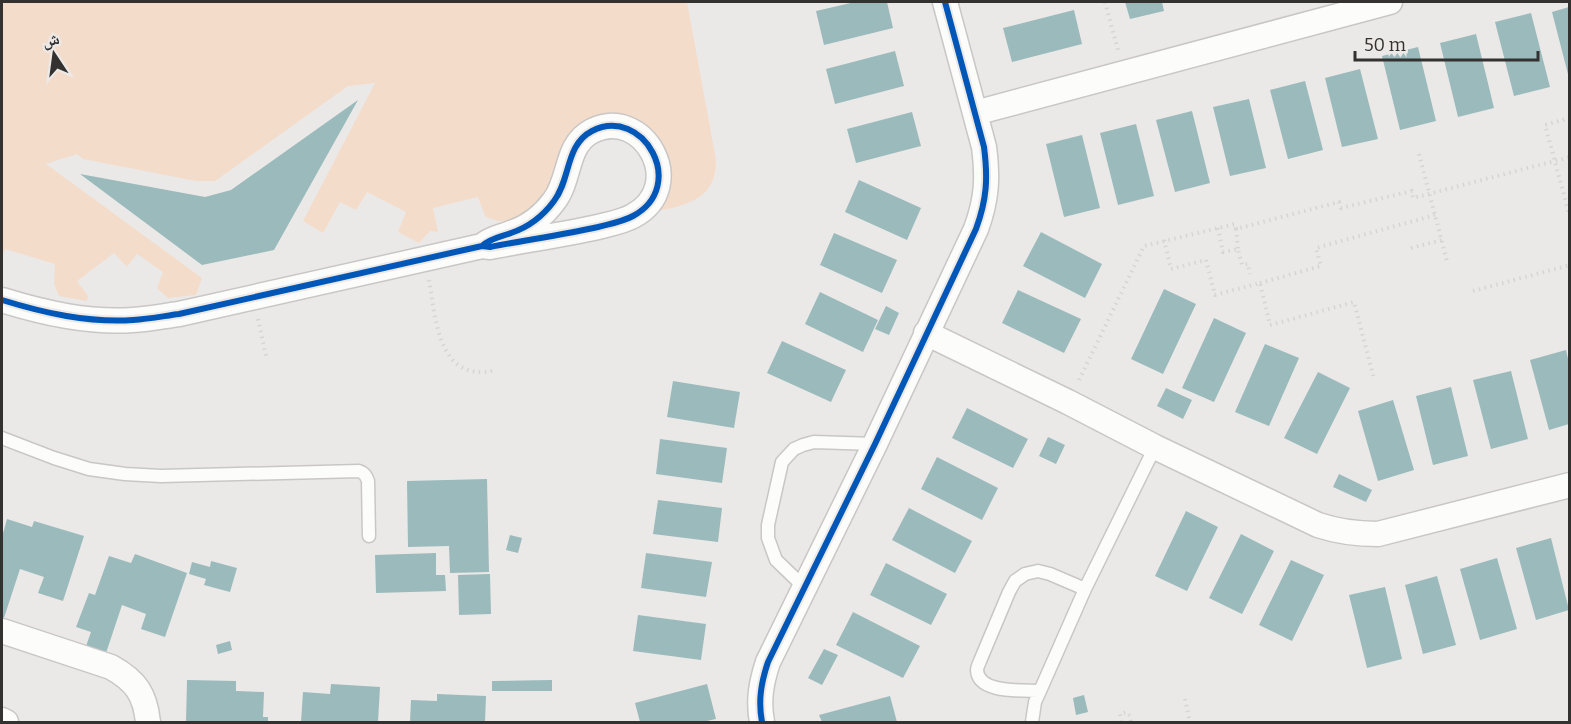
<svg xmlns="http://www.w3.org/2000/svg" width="1571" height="724" viewBox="0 0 1571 724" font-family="Bitter,'Noto Naskh Arabic',serif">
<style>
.green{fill:#f4dccb}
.building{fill:#9ababc}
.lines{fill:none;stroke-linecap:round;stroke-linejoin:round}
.lane-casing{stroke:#c9c7c6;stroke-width:15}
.street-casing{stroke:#c9c7c6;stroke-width:27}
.path{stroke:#d5d5d3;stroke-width:4;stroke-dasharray:1.5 4.5;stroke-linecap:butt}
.lane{stroke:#fcfcfb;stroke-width:12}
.street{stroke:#fcfcfb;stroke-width:24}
.cycleway-casing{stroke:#ece9e6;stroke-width:10}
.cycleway{stroke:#0057b8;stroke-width:6}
</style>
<rect width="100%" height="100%" fill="#ebe9e7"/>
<path class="green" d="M2,2H687L716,160C716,200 688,204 655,212L648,132L564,144C557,158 555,175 548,189C544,196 538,202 532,207C516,222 505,226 485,216L478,197L433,208L438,232L430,231L419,243L398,232L406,212L367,192L356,210L340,202L323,233L303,221L375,83L348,86L215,181H196L83,159L77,154L46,164L202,278L196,295L168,298L157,288L163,272L137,254L127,267L114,253L77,281L88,296L87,301L59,296L54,284L55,264L5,249L2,257Z"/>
<path class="building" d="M855,2H887L893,28L824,45L816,11Z
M1125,2H1162L1164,11L1130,19Z
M1569,7V78L1552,12Z
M1074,10L1082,44L1012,62L1003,28Z
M1531,13L1550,87L1514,96L1495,22Z
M1476,34L1494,108L1458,117L1440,43Z
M1418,47L1436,121L1400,130L1382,56Z
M895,51L904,86L835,104L826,69Z
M1360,69L1378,139L1342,147L1325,78Z
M1305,81L1323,150L1288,159L1270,90Z
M1249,99L1266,168L1230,176L1213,107Z
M358,100L274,250L202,265L80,174L205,197L231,190Z
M1192,111L1210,183L1175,192L1156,120Z
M912,112L921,146L856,163L847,129Z
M1136,124L1154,196L1118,205L1100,133Z
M1082,135L1100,208L1064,217L1046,144Z
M859,180L921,208L907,240L845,212Z
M1041,232L1102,264L1085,298L1023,266Z
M834,233L897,260L882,293L820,265Z
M1164,289L1196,304L1163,374L1131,359Z
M1018,290L1081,319L1064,353L1002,323Z
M820,292L878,320L863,352L805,324Z
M886,306L899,313L889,335L875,329Z
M1214,318L1246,333L1214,402L1182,388Z
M782,341L846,370L831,402L767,373Z
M1265,344L1299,358L1269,426L1235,412Z
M1566,350L1569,363V424L1549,430L1530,360Z
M1511,371L1528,439L1491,449L1473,380Z
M1318,372L1350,388L1317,454L1284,438Z
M673,381L740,392L734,428L667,417Z
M1451,387L1468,456L1433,465L1416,396Z
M1166,388L1192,400L1183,419L1157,406Z
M1393,400L1414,470L1378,481L1358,411Z
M967,408L1028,439L1013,468L952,438Z
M1048,437L1065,445L1056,464L1039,456Z
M660,439L727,448L722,483L656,474Z
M937,457L998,488L982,520L921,489Z
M1339,474L1372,490L1366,502L1333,487Z
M487,479L489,572L450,573L449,546L408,547L407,481Z
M658,500L722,508L718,542L653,534Z
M909,508L972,541L955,573L892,540Z
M1186,511L1218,527L1187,591L1155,576Z
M7,519L32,527L34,521L84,536L63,601L38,593L44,577L20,569L2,624V537Z
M1241,534L1274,551L1242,614L1209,598Z
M510,535L522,538L518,553L506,550Z
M1551,538L1569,610L1536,620L1516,548Z
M436,553V575H445L446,591L376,593L375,555Z
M646,553L712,562L706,597L641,588Z
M135,554L187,573L165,637L141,629L146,614L122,605L105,656L85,649L91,632L76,627L89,593L95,595L109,556L131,563Z
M1497,558L1517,629L1480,640L1460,569Z
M1291,560L1324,575L1292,641L1259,625Z
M211,561L237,568L230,592L204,585L206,579L189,574L192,562L210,567Z
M886,563L947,594L931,625L870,595Z
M490,574L491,614L459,615L458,575Z
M1437,576L1456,645L1423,654L1405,585Z
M1385,587L1402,659L1367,668L1349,595Z
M853,612L920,646L903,678L836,645Z
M638,615L706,624L701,660L633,651Z
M230,641L232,650L218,654L216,645Z
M824,649L838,655L822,685L808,678Z
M187,680L236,681V691L264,692L263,717H268V722H186Z
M552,680V691H492V681Z
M331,684L380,687L378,722H301L303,692L330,694Z
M707,684L716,719L702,722H640L635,703Z
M437,694L486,696L485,722H410L411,700L437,701Z
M1084,695L1088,712L1076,715L1073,698Z
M890,696L897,722H822L819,715Z"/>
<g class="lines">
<g class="lane-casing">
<path id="lane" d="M2,438L54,458L89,469L125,474L161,476L359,471C364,473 366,475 368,481L369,536
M804,587L776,560L768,538V525L782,462L794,449L803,445L814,442L875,444
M1040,691C1023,690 978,694 977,670C977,667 979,664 980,661L1009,592L1015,581L1025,574L1038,571L1050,574L1085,589
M1032,722L1035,702L1040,691L1085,589L1155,447"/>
</g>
<g class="street-casing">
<path id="street" d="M975,113L1390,2
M2,300C44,313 88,323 133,320C149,319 164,316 179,314L482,246L490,247C526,240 562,235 598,227C609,224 622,222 633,216C689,186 643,105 592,131C565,145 571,179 554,201C543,216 529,227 511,233C501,237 491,238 482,246
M926,333L1068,402L1155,447L1318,525C1339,532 1357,534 1378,534L1570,485
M2,631L111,667C136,681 145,694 148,722
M2,720L6,722
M762,722C758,701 761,683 768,662L875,444L976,229C987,199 988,178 984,147L945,2"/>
</g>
<path class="path" d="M1105,2L1118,50
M1570,118L1545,125L1570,217
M1419,154L1447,261
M1218,228L1223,252L1238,249L1242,265L1248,264L1250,274
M1236,229L1238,249
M1164,240L1171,269L1206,260L1215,295L1260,283L1270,325L1354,302L1374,379
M1411,248L1442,240
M429,280C436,320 438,384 496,370
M1260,283L1321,266L1316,248L1435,215
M1473,291L1570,265
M258,319L266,356
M1079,380L1144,246L1235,224L1236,229L1339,202L1341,208L1412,191L1413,198L1570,157
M1185,699L1190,722
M1121,722L1120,714L1126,712L1130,716L1131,722"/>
<use href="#lane" class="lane"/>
<use href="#street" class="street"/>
<g class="cycleway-casing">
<path id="cycleway" d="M2,300C44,313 88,323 133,320C149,319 164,316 179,314L482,246L490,247C526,240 562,235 598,227C609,224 622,222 633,216C689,186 643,105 592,131C565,145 571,179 554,201C543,216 529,227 511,233C501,237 491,238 482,246
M762,722C758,701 761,683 768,662L875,444L976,229C987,199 988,178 984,147L945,2"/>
</g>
<use href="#cycleway" class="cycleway"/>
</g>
<rect width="1571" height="724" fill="none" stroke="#333231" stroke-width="6"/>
<g transform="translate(54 54) rotate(347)" stroke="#ece9e6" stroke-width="4.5" paint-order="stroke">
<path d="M0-4.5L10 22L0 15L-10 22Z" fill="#333231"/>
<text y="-9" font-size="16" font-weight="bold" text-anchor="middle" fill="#333231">ش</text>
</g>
<path d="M1355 51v9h183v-9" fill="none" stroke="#333231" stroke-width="3"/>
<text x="1364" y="51" font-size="18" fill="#333231" stroke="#ece9e6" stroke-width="4.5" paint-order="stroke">50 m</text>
</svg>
